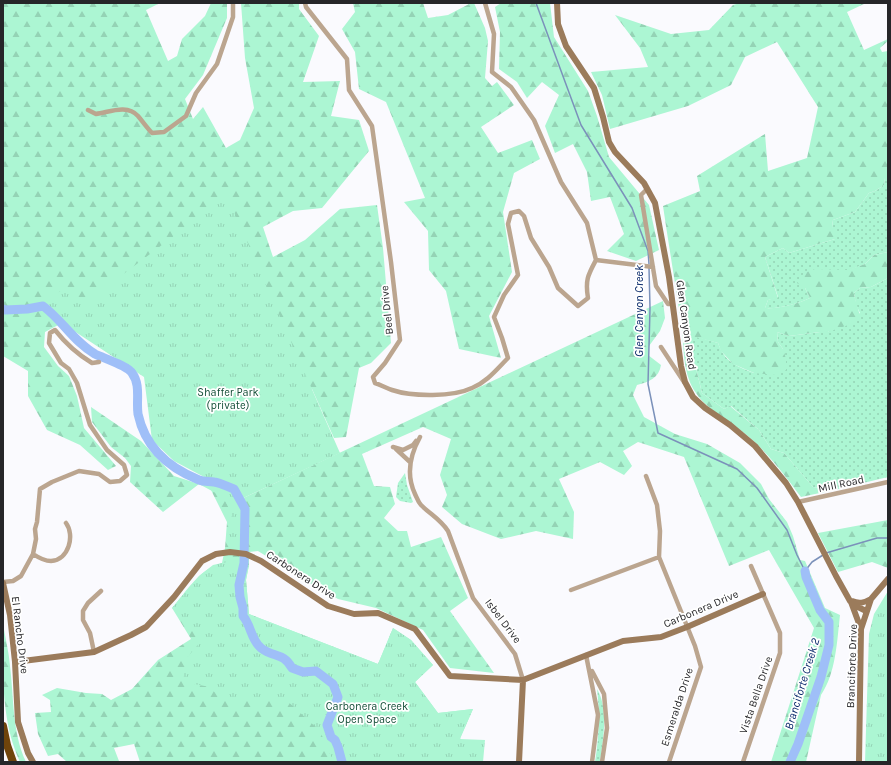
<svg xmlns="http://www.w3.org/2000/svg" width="891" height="765" viewBox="0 0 891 765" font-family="Karla,sans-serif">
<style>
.grass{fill:url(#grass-dots)}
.forest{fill:url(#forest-firs)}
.park{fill:url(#park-tufts)}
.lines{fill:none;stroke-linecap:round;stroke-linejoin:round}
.stream{stroke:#7b91ba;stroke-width:1.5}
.river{stroke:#9fbff8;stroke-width:9}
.street{stroke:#bba58f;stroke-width:4.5}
.secondary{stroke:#9b7b5b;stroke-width:6}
.highway{stroke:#6f440b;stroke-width:8}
.labels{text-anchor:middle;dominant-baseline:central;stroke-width:3.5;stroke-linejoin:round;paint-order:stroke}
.street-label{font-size:11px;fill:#262629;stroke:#fff}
.park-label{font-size:11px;fill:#134e37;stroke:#fff}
.water-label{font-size:12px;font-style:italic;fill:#0a2a6b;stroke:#fff}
</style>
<defs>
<pattern id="grass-dots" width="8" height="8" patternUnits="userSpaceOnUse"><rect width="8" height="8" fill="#acf6d3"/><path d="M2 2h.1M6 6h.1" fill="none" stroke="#94d3b5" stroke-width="1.8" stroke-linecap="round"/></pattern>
<pattern id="forest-firs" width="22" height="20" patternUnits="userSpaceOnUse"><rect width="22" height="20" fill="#acf6d3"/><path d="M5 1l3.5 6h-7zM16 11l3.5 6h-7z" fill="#94d3b5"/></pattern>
<pattern id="park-tufts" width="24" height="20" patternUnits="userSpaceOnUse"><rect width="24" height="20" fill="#acf6d3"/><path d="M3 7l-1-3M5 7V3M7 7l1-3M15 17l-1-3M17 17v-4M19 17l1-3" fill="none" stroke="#94d3b5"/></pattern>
</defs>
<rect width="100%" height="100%" fill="#fafafe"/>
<path class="grass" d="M885,178H888V252L874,255L865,264L805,288L810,298C797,304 780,309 765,308L768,300L778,297L765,257L783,248L789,253L835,239L832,227L833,220L855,212L869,193L875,191L884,185Z
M888,278V477L834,490L813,487L784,453L771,449L759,430L731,406L724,409L702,393L688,334L718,343C725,362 736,366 754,373L783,349L778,342L777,332L789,336L820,332H828L860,313L856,305L854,293L860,288L871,287Z
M405,473L407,485L413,502L411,503L400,501L396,497L398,483Z
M597,689C609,709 603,740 600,762H595C599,737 600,714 597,689Z"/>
<path class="forest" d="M3,3H160L146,10L168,61L177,56L182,39L205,16L211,3H227V18L203,75L185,99L193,119L203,107L226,148L240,140L254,108L245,58L241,3H299V9L319,36L303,82L340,81L331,116L359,120L369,151L322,208L293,211L263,227L273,257L305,240L340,209L377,205L383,248L391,343L371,363L359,368L346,437L334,438L312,389L85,304L42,310L62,323L45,332L44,347L58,366L69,376L77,396L84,428L116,466L108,470L80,445L47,430L28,396V371L3,356Z
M353,3H423L428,18L448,15L471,3H474L485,28L488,41L485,78L492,86L497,82L514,105L481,127L498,153L532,140L540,159L514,173L503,212L512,272L489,316L501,358L459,349L446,291L429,270L428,231L404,202L425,198L386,102L359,89L355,52L342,29L355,12Z
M501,3H550L554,37L588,91L597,116L609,157L649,205L659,250L636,261L607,251L624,234L610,197L591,201L587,172L573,144L555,153L545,126L559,95L542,82L527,98L517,82L499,69L500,32L495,7Z
M740,3H866L847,12L864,50L888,39V41L880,48L882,52L888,51V178H885L884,185L875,191L869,193L855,212L833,220L832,227L839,235L835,239L789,253L783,248L765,257L778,298L768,300L765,308C779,309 797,304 810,298L805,288L797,283L804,273L815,269L848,270L865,264L874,255L888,252V278L871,287L860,288L854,293C855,302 860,311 860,319L851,324L828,332H820L789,336L777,332L778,342L783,349L786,359V370L776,375L754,373L733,364L721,351L718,343L688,335L702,393L724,409L730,406L759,430L771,449L784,453L813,487L834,490L801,497C786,477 768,453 749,437C734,424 706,409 696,393C683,375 684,350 682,329C676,288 669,247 663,206L700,191L697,176L765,134L768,171L807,158L818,107L777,42L745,57L731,85L688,106L610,129L602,95L591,72L648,67L640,48L615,15L671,34L709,30L733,5Z
M663,301L665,318L660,331L649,346L648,355L661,365C659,378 649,382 637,385L633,395L644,417L675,434L707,444L740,463L761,484L769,499L787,522L793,536L800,560L805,561L825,608L840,615C837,641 836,673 821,695L806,762H771L814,628L769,550L729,566L684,457L638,442L623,451L632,466L624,475L600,462L559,479L574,512L573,539L536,531L501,539L462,524L442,507L447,495L440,475L451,439L423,427L362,454L374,486L390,487L395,504L384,518L398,531H407L411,547L441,537L468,598L450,611L494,673L450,668L423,630L376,608L338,599L306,581L258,551L249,552V565L246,580L249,614L378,664L393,628L411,640L433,665L415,682L438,713L473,709L460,738L474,762H140L134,744L114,748L119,761L116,762H67L58,754L48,756L38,734L35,713L51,712L50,700L42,695L57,688L86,693L102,694L111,700L132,689L158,660L191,639L172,608C186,592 200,568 222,563L225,548L227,522L211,490L239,500Z
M91,407L141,441L174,476L199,484L163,512L130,482L131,466L125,458L111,447L92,422Z
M888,520V568L872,562L838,572L818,533Z
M3,623C5,637 9,652 10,666C14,698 12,732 26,762H20C0,719 3,669 3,623Z"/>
<path class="park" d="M227,196L340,453L239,500L250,520L245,541L226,538L232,514L223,497L199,484L206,478L174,461L152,440L144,377L39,308L63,289L85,303Z
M231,561L249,565L246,580L249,614L378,664L393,628L411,640L433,665L415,682L438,713L473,709L460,739L485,740L483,762H331L332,759L320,731L284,698L253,700L218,696L210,687L183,682L186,659L205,636L172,608L199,576L213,565Z
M888,591V762H865L869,634L874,614Z"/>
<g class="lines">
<path class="stream" d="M536,3L581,125L632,208L648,251L649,264
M649,268L650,308L648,384L658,433L737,469L757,488L787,530L797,555L805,571L812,562L823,555
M826,553L877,538H888"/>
<path class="river" d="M3,309L5,310L27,309L43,306C62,320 74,342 95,354C103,358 128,366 132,373C141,385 136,400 138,414C145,447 169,468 199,480C204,482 209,481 214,482C221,483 228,487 234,489L245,509L244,563L239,585L240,597L243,608V616C251,625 251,640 261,648C274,658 283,652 292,668L303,672L316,671L333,684L338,697L327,725L331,737L335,740L338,747L342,762
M790,762L798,744L821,677L829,645V622L820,610L806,577L805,571"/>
<path class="street" d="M305,3L306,7L347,59L349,90L372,126L391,262L400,340L385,363L373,377L375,383C381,385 386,388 392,390C413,397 453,397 472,388C487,382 497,369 508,358L502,338L494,317L504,295L518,275L508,224L511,213L519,211L524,216L531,238L549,267L558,288L578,306L588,298C585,280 588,275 596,260
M485,3L494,34L492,72L511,87L534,120L561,182L587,223L596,260
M88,110L96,114C110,112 127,104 138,116C143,122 147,128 152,133L164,132L186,116L196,93L217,64L233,17V3
M647,189L641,195L656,286L668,304H673
M596,260L653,267
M661,347L684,382
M420,437C410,455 406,475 415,494C417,498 418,502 421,505C431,515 440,519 448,531L473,598L515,654L523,680
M393,447L403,450L413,445L416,441
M396,449L410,462
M646,476L657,505L660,531L659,557L695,646L701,667L669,762
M798,502L888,482
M33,554C39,558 45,561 51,561C69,560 75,535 66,523
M3,582L13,581L21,576L33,554L36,539L35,529L37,522L40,489L52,482L79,471L99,474L110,482L120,481L127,475L124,465L107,450L90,425L77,383L69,369L61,363L49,343L50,333L55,330C66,344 77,354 92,363L99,362
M571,590L659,557
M94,652L90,633L83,620V611L88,603L101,591
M586,655L598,715L592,762
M592,671L604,694L607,728L602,762
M743,762L780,653V633L751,566"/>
<path class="secondary" d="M557,3L558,24L566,46L594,88L603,117L609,142L615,152L644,183L655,203L669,277L681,366L685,382L693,397L705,408L730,425L755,446L786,483L798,502L836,576L850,601L858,607L866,611
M3,583L10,615L15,662L18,722L28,753L33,762
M852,601C859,604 864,603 871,599
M851,602L861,629
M15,662L94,652L131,635L146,627L174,597L202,561L216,554L230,552L246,554L261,561L328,606L354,614L378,613L415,629L450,676L523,680L623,641L661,637L687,627L763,594
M519,762L523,680
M859,762L861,629L871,599L888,579"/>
<path class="highway" d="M3,726L7,745L13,762"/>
</g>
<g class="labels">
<g class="street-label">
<text transform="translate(387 310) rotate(-96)">Beel Drive</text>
<text transform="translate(686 325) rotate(82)">Glen Canyon Road</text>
<text transform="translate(841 484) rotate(-12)">Mill Road</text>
<text transform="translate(301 575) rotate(33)">Carbonera Drive</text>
<text transform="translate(701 609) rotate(-23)">Carbonera Drive</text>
<text transform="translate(503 621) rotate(53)">Isbel Drive</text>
<text transform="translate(20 635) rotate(83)">El Rancho Drive</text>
<text transform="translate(852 666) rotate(-88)">Branciforte Drive</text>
<text transform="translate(756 695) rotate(-71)">Vista Bella Drive</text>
<text transform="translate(677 707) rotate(-72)">Esmeralda Drive</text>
</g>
<g class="park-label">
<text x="228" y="392">Shaffer Park<tspan x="228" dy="13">(private)</tspan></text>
<text x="367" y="706">Carbonera Creek<tspan x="367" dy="13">Open Space</tspan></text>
</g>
<g class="water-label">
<text transform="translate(639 311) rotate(-90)">Glen Canyon Creek</text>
<text transform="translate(802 684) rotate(-73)">Branciforte Creek 2</text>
</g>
</g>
<rect width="891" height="765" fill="none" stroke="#262629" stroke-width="8"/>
</svg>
